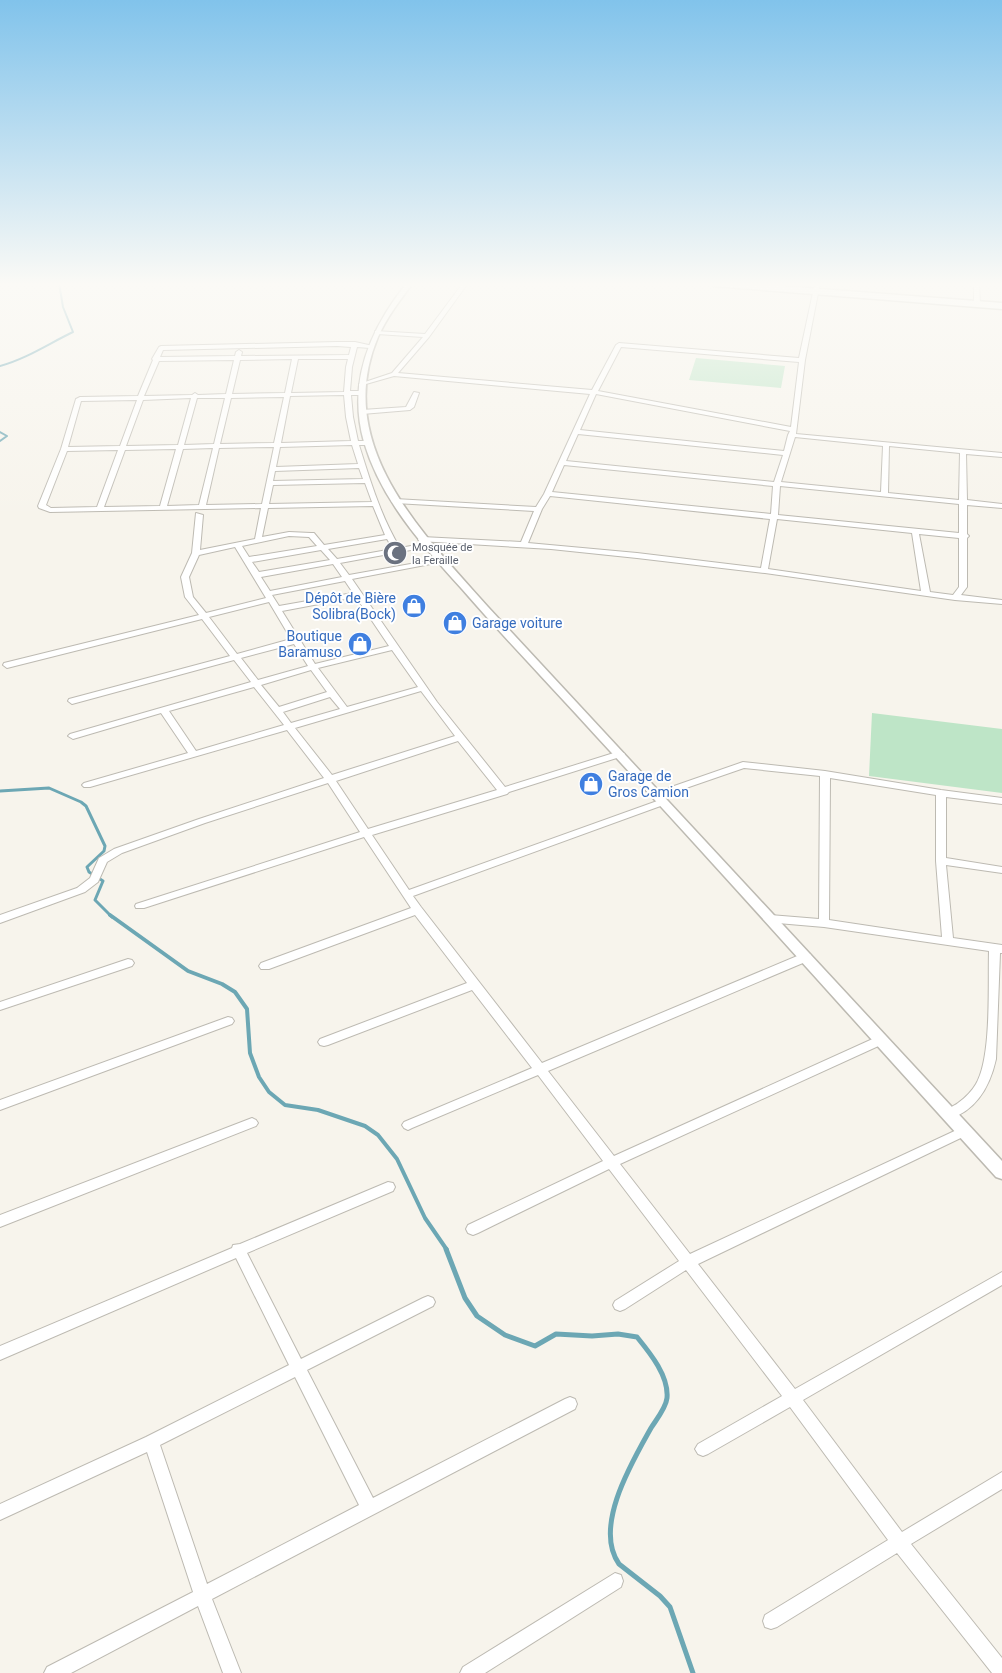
<svg xmlns="http://www.w3.org/2000/svg" width="1002" height="1673" viewBox="0 0 1002 1673" font-family="Roboto,sans-serif">
<style>
.green{fill:#bee5c7}
.lines{fill:none;stroke-linecap:round;stroke-linejoin:round}
.stream-far3{stroke:#6ca7b4;stroke-width:2}
.stream-far2{stroke:#6ca7b4;stroke-width:3}
.stream-far1{stroke:#6ca7b4;stroke-width:4}
.stream{stroke:#6ca7b4;stroke-width:5}
.minor-casing{stroke:#bdbab2;stroke-width:2}
.tertiary-casing{stroke:#bdbab2;stroke-width:3}
.primary-casing{stroke:#bdbab2;stroke-width:3}
.minor{fill:#fff;fill-rule:evenodd}
.tertiary{fill:#fff;fill-rule:evenodd}
.primary{fill:#fff;fill-rule:evenodd}
.labels{text-anchor:middle;dominant-baseline:central;stroke-width:4;stroke-linejoin:round;paint-order:stroke}
.far-worship-label{font-size:11px;fill:#5b616d;stroke:#fff;text-anchor:start}
.shop-label{font-size:14px;fill:#366cbe;stroke:#fff;text-anchor:end}
</style>
<rect width="100%" height="100%" fill="#f7f4ec"/>
<path class="green" d="M696,358L785,366L781,388L689,380Z
M872,713L1002,729V793L869,776Z"/>
<g class="lines">
<path class="stream-far3" d="M0,366C26,359 48,344 73,332L63,307L59,283
M0,432L7,436L0,441"/>
<path class="stream-far2" d="M0,791L49,788L81,802L86,806L105,846L104,851L87,867L89,872L103,881L95,900L112,917"/>
<path class="stream-far1" d="M110,915L188,971L222,984L235,992L247,1009L250,1053L259,1077L269,1092L285,1105L318,1110L365,1126L378,1135L397,1159L425,1218L447,1250"/>
<path class="stream" d="M446,1249L465,1298L477,1316L505,1335L535,1346L556,1334L592,1336L618,1334L637,1337C650,1353 669,1376 667,1398C666,1408 656,1420 651,1428C632,1462 593,1527 619,1564L660,1596L670,1607L693,1673"/>
<g class="minor-casing">
<path id="minor" d="M463,283H468L429,337L398,373L592,390L616,345L619,343L799,358L815,283H820L805,360L796,434L1002,453V457L966,454L967,500L1002,504V508L967,505V534L969,536L967,538V587L961,595L1002,600V604L955,600L765,573L637,558L551,549L419,541L418,539L422,537L521,542L534,511L395,503L391,501L395,499L536,507L544,494L590,394L394,376L359,386V384L392,373L423,337L377,334L375,333V331L425,334ZM621,347L799,362L791,427L598,391ZM596,394L790,431L788,435L784,451L580,430ZM578,434L783,455L774,482L566,461ZM795,437L883,446L881,492L781,482ZM889,446L960,453L959,500L888,493ZM564,465L773,486L771,514L552,492ZM780,486L959,504V533L778,515ZM550,496L770,519L761,568L637,553L528,543L542,509ZM777,519L912,533L921,591L768,569ZM919,534L959,538V587L953,595L930,592Z
M974,283H979L980,304L977,306L974,304Z
M337,342H355L373,346L370,348L357,347L352,367L350,391H361L364,393L361,395H351L353,417L358,441H369L372,443L369,445H359C370,480 381,517 400,548L427,543L431,545L427,547L340,563L349,575L444,558V562H441L352,579L437,702L505,787L617,752L620,751L625,754L623,756L509,792L507,794L372,835L409,890L660,800L663,799L668,802L666,804L413,896L421,907L542,1063L802,954H810L812,957L810,960L548,1071L614,1156L877,1037L881,1036L885,1037L887,1040L885,1043L620,1164L690,1254L961,1128L965,1126L969,1128L971,1131L969,1134L698,1264L795,1389L1002,1272V1285L803,1400L902,1532L1002,1472V1489L911,1544L1002,1658V1673H992L897,1553L777,1627L771,1629L765,1627L763,1621L765,1615L888,1540L790,1407L708,1454L703,1456L698,1454L695,1449L698,1444L782,1396L686,1270L625,1309L620,1311L615,1309L613,1305L615,1301L679,1261L609,1169L478,1233L473,1235L468,1233L466,1229L468,1225L603,1161L538,1075L412,1128L408,1130L404,1128L402,1125L404,1122L532,1068L472,990L328,1045L324,1046L320,1045L318,1042L320,1039L467,983L415,915L269,969H261L259,966L261,963L411,908L364,837L144,908H136L135,906L136,904L360,832L328,783L205,823L122,853L107,862L98,882L85,892L0,923V915L77,888L90,878L99,858L114,849L199,819L324,778L287,730L90,787H84L82,785L84,783L188,753L161,713L73,739L68,736L70,734L251,682L234,660L72,704L68,701L69,699L230,656L202,619L7,668L3,665L4,663L199,615L185,597L181,577L192,553L196,513L203,515L200,550L255,539L261,508L50,512L39,508L38,506L61,449L76,399L80,397L138,396L153,360L152,359L159,347L161,346ZM337,346L351,347L349,355L241,356L242,352L239,350L236,352L235,356L160,357L163,350ZM292,359L285,393L232,394L240,360ZM298,359H348L346,367L344,392L291,393ZM234,360L226,394L198,395L195,393L192,395L144,396L159,361ZM344,395L346,417L351,441L281,443L290,396ZM284,397L274,443L220,444L231,398ZM191,398L178,445L126,446L143,400ZM197,398H225L214,444L184,445ZM137,400L120,446L68,447L81,401ZM352,445L358,464L276,467L280,447ZM274,447L262,504L206,505L219,448ZM213,448L199,505L167,506L183,449ZM176,449L160,506L104,507L125,450ZM118,450L97,507L51,508L46,505L67,451ZM359,468L363,479L273,481L275,471ZM365,483L372,502L269,504L273,485ZM373,506L385,535L324,545L314,533H311L289,532L262,537L268,508ZM289,536L309,537L317,546L249,557L242,546ZM387,539L393,549L337,559L328,549ZM235,547L266,598L206,613L193,597L189,577L199,555ZM321,550L330,560L259,572L252,562ZM333,564L342,577L270,591L261,577ZM345,581L353,593L279,606L272,595ZM356,597L389,646L315,664L282,611ZM269,602L291,639L237,654L209,617ZM294,644L308,666L258,680L241,658ZM392,650L418,687L347,707L318,668ZM311,670L327,692L279,707L261,685ZM254,687L284,725L196,751L169,711ZM421,691L455,736L332,775L295,728ZM330,697L340,709L291,723L283,712ZM458,741L497,790L368,829L336,781Z
M414,392L419,393L414,407L410,410L362,414L359,412L362,410L406,407Z
M743,762L825,771L941,790L1002,798V804L946,797V858L1002,867V873L946,865L953,938L1002,945V953H1000L996,1059C990,1086 977,1110 949,1119L945,1117L943,1114C946,1108 953,1107 958,1103C965,1098 972,1091 976,1084C992,1057 988,984 989,951L824,927L766,922L765,919L766,916L770,915L819,919L820,776L744,768L660,797H654L652,795L654,793ZM830,778L936,795V861L942,937L829,920Z
M128,959L132,960L134,963L132,966L0,1010V1002Z
M228,1017L232,1018L234,1021L232,1024L0,1110V1100Z
M252,1118L256,1120L258,1123L256,1126L0,1227V1215Z
M388,1182L393,1183L395,1187L393,1191L247,1253L301,1359L423,1298L428,1296L433,1298L435,1302L433,1306L307,1370L373,1498L565,1399L570,1397L575,1399L577,1404L575,1409L212,1599L241,1673H223L198,1606L71,1673H44L47,1667L193,1592L147,1452L0,1520V1504L146,1437L289,1365L236,1258L0,1360V1346L232,1248L233,1245L240,1244ZM295,1377L359,1505L207,1584L160,1445Z
M615,1573L621,1575L623,1581L621,1587L485,1673H460L463,1667Z"/>
</g>
<g class="tertiary-casing">
<path id="tertiary" d="M407,283H413C400,300 387,317 378,337C332,445 423,534 488,607L1002,1161V1179L996,1177C863,1031 732,883 598,738C553,688 506,640 462,589C423,546 381,500 364,442C347,382 370,329 407,283Z"/>
</g>
<g class="primary-casing">
<path id="primary" d="M709,283H742L1002,303V309L713,286Z"/>
</g>
<use href="#minor" class="minor"/>
<use href="#tertiary" class="tertiary"/>
<use href="#primary" class="primary"/>
</g>
<linearGradient id="sky" x2="0" y2="1"><stop stop-color="#81c3eb"/><stop offset="0.55" stop-color="#fbfaf6"/><stop offset="1" stop-color="#fbfaf6" stop-opacity="0"/></linearGradient>
<rect width="1002" height="517" fill="url(#sky)"/>
<defs>
<g id="mosque-disc" transform="scale(1.25)"><circle r="9.5" fill="#6b7280" stroke="#fff"/><path d="M3.5-4.9A6 6 0 1 0 3.5 4.9A5 5 0 1 1 3.5-4.9Z" fill="#fff"/></g>
<g id="shop-disc" transform="scale(1.25)"><circle r="9.5" fill="#3f7fe0" stroke="#fff"/><path d="M-5-2.5h2.3a2.7 3.5 0 0 1 5.4 0H5L5.5 6h-11ZM-1.5-2.5h3a1.5 2.3 0 0 0-3 0Z" fill="#fff"/></g>
</defs>
<g fill-rule="evenodd">
<use href="#mosque-disc" x="395" y="553"/>
<use href="#shop-disc" x="414" y="606"/>
<use href="#shop-disc" x="455" y="623"/>
<use href="#shop-disc" x="360" y="644"/>
<use href="#shop-disc" x="591" y="784"/>
</g>
<g class="labels">
<g class="far-worship-label">
<text x="412" y="547">Mosquée de<tspan x="412" dy="13">la Feraille</tspan></text>
</g>
<g class="shop-label">
<text x="396" y="598">Dépôt de Bière<tspan x="396" dy="16">Solibra(Bock)</tspan></text>
<text x="472" y="623" text-anchor="start">Garage voiture</text>
<text x="342" y="636">Boutique<tspan x="342" dy="16">Baramuso</tspan></text>
<text x="608" y="776" text-anchor="start">Garage de<tspan x="608" dy="16">Gros Camion</tspan></text>
</g>
</g>
</svg>
